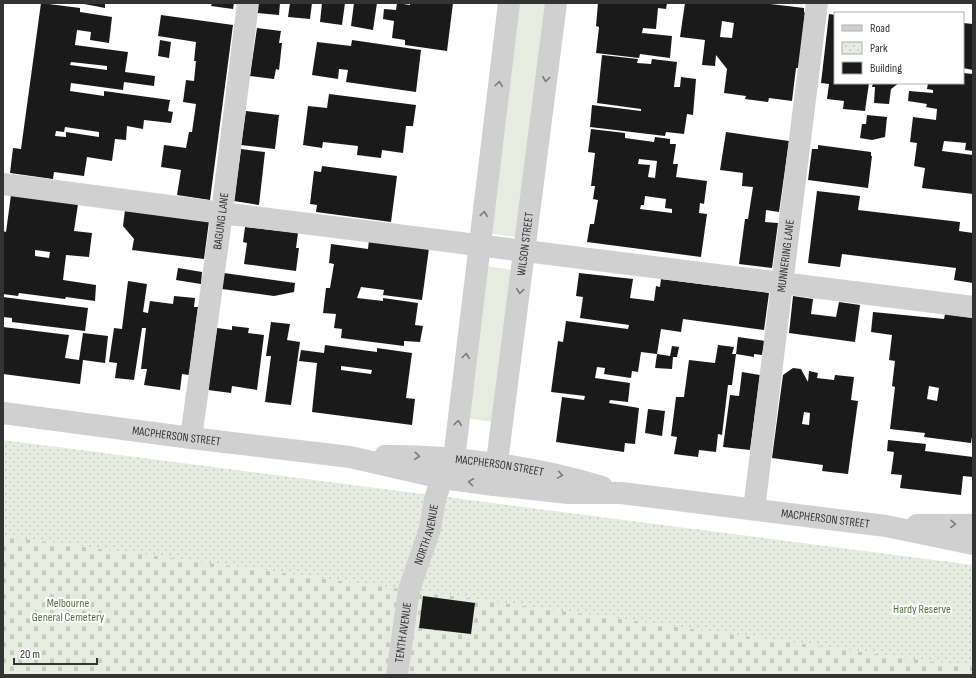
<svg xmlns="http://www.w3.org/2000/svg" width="976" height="678" viewBox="0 0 976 678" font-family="'Sofia Sans Condensed',sans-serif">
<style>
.green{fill:#e6ecdf}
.cemetery{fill:url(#cemetery-stones)}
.park{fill:url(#park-dots)}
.building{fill:#1a1a1a;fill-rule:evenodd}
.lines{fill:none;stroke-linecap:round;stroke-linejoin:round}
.minor{stroke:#d0d0d0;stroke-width:22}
.oneway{stroke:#7a7a7a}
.labels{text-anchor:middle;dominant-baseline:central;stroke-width:4;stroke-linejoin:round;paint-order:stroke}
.street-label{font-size:12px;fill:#333;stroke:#fff}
.park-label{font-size:12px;fill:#56703f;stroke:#fff}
</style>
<defs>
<pattern id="cemetery-stones" width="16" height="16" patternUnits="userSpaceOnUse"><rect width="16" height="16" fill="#e6ecdf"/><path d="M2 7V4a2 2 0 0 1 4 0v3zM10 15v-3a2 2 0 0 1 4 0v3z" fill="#c6cbc0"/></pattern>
<pattern id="park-dots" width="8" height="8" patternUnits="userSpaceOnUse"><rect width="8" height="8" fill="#e6ecdf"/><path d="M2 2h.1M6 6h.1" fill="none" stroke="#c6cbc0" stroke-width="1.8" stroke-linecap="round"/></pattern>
</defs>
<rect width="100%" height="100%" fill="#fff"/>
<path class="green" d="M517,3H549L520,238L489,233Z
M486,266L514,270L494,422L465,418Z"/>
<path class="cemetery" d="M3,536L263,570L973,667V675H3Z"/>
<path class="park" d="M3,440L973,565V667L263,570L3,536Z"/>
<path class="building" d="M41,3L80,8V12L112,17L109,43L90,40L91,32L77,30L75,45L128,52L125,72L155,76L154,86L124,82L123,90L71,83L70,91L104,96V91L170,100L168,111L173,112L171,123L144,120L143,129L127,126L126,140L115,139L112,161L87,157L84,176L54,172L53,179L10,173L13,148L21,149ZM71,62L107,66V70L70,65ZM65,127L99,132V137L66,132V137L55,136L56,131L64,132Z
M79,3H105V8Z
M212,3H234L233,9L211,6Z
M258,3H280L279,15L257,13Z
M290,3H312L310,19L288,17Z
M322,3H345L342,25L320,22Z
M354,3H377L373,30L351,26Z
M397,3L410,5V3H453L447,51L405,45V40L392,38L394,21L383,19L384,9L396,10Z
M598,3H667L666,9L658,8L656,29L643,28L642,33L672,36L670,58L640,54L639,58L596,53L599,27L596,26Z
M685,3H761L804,8V12L805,13L799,68H796L792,101L769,98L768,102L745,99L746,96L724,93L727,69L716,55L715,66L702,65L705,40L680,37ZM722,21L734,23L732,38L720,37Z
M829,14L835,15V83H869L865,111L843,109L844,101L827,99L829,84L821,83Z
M161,15L233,25L210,200L177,195L181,170L161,167L164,145L186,148L189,132H192L196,104L183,102L186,80L194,81L196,61H194L196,42L158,36Z
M963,23L973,24V70L963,68Z
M257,28L281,31L279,43H282L279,70L276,69L274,79L250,76Z
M160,40L171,42L169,58L158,56Z
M352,40L421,50L416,92L346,82L348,70L339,69L338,79L312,75L317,42L351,46Z
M602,55L638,59L637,63L651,64L652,59L677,62L674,87H680L681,77L696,79L693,115L687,114L684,134L666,132L665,136L590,127L592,105L641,111V109L597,103Z
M963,73L973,74L972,98L973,99V151L965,150L966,143L944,141L942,151L973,155V194L922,188L925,168L914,166L917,143L910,142L913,117L936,120L937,109L926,107L927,104L908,101L909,91L933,93V90L927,89L928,83H963Z
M873,83H899L891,89L889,104L874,103L875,87H872Z
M329,94L416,105L413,126H406L403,153L382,150L381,158L357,155L358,146L323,142L322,148L303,145L308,106L327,108Z
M246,111L279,115L275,149L241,145Z
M867,115L887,117L885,137L872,140L860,138L862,124H866Z
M591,129L625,133V138L654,142L655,137L670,139V144H676L673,164H678L676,177L707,181L704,204L700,203L699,213L707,214L701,257L587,242L590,224H594L598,200L593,199L595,186H591L595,153L588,152ZM639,159L657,161L655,178L648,177L650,165L638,164ZM645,196L666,199L665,208L672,209V213L640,209L641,205H644Z
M726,132L789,141L779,212L766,210L765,222L778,223L772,268L739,264L745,219H748L753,187L742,186L743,173L720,170Z
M818,145L871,152V156H872L868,188L808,180L812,149H818Z
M241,149L265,152L259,205L234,201Z
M322,166L397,176L391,222L316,212L317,205L310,204L314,171L321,172Z
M817,191L860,196L858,210L960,222L959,231L973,233V283L954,280L956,268L842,254L840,267L808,263Z
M11,195L78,204L74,231L92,233L89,257L66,255L63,280L96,285L95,301L66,297L65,299L19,293L18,296L3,294V246H4L3,231L6,232ZM35,250L50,252L49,258L35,256Z
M125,210L209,221L204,259L132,250L134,239L123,226Z
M245,227L298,233L296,248H299L296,271L244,264L247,243L243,242Z
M369,240L429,248L422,300L383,295L384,290L361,287L357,298L383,301V298L418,303L415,325L423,326L420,342L404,341V346L341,338L342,329L334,328L336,314L323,313L326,288H330L334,264L329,263L331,244L368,249Z
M178,268L202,272L201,284L176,280Z
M224,273L295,283L294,292L274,296L222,289Z
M579,273L633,279L630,298L654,301L656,286L660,287L661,279L769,293L764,330L683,319L681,332L661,329L657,354L641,352L638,372L632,371L631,378L604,374L605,368L597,367L595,378L630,383L628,402L610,400L609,403L639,408L635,444L625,443L624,452L556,442L562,397L584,400L585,396L551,392L558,341L563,342L566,321L628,329L629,325L580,318L583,297L576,296Z
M128,281L147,284L143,312L148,313L150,301L173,304L174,296L195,298L194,307H198L189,375L182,374L180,390L144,385L147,369H141L146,328H142L134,380L115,378L117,363L109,362L114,328L122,329Z
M793,296L813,299L811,314L836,317L839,302L860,305L855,342L789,333Z
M3,297L88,308L85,331L12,322V318L3,317Z
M873,312L944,319L945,314L973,318V430L971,443L924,437L925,433L890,429L895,387L892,386L895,361L889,360L892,335L871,332ZM929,386L939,388L937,401L927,399Z
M271,322L290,324L287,340L300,342L291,405L265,402L271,356H266Z
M232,326L249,328L248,333L264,335L257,390L232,386L231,393L208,390L217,328L232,330Z
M3,327L69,335L65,358L79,360L83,333L108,336L105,363L83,360L80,384L3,374Z
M738,337L765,341L762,355L754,354V357L736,354Z
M325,345L377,352V348L412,353L406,398L415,399L412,425L312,412L317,363L299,361L301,350L324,353ZM341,366L372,370L371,374L341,370Z
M718,345L734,347L732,354H736L732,385H728L722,435L718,434L716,452L699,450L698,457L674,454L677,437L671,436L676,397H684L689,360L715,363Z
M672,346L679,347L677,357H673L672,369L655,368L657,354L670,356Z
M793,368L801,369L808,382L809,371L818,373L817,378L834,380L835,375L854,377L851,400L858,401L848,474L822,471L823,465L772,458L783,375ZM804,412L810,413L809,425L802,424Z
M742,372L760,375L750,450L723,447L730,395L739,396Z
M648,409L665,411L662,436L645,433Z
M888,440L926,444L925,451L973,457V477L963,476L961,495L900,488L902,475L891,474L894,452L887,451Z
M423,596L475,603L471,634L419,628Z"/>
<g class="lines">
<g class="minor">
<path d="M3,184L222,213L973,307"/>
<path id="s1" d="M3,413L191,438L350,457L442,478L494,485L568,493H621L886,526L973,544"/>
<path id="s2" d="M191,438L222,213L248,3"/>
<path id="s3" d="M385,456C452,455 538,467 602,487"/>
<path id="s4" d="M494,485L556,3"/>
<path id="s5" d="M754,509L817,3"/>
<path d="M917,525H973"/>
<path id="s6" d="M397,675L409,590L430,529L435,499L442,478L454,459L509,3"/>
</g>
</g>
<defs><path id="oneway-chevron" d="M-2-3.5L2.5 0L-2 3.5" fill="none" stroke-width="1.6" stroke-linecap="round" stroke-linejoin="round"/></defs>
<g class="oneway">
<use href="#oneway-chevron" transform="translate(546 79) rotate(97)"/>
<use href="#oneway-chevron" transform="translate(499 84) rotate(-83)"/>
<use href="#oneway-chevron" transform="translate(484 214) rotate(-83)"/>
<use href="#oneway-chevron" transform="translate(520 291) rotate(98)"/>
<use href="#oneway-chevron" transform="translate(466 356) rotate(-83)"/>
<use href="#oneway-chevron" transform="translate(458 423) rotate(-83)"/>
<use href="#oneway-chevron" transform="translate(417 456) rotate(5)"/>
<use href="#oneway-chevron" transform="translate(560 475) rotate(9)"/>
<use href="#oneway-chevron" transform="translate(471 482) rotate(-172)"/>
<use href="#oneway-chevron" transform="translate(953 524) rotate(1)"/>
</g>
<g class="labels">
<g class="street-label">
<text stroke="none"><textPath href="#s2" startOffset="219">BAGUNG LANE</textPath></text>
<text stroke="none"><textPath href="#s4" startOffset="243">WILSON STREET</textPath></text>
<text stroke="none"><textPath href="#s5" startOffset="255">MUNNERING LANE</textPath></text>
<text stroke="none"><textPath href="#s1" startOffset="175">MACPHERSON STREET</textPath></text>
<text stroke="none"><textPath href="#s3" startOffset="115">MACPHERSON STREET</textPath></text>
<text stroke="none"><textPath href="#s1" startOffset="830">MACPHERSON STREET</textPath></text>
<text stroke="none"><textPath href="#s6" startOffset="144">NORTH AVENUE</textPath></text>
<text stroke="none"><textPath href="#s6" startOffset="43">TENTH AVENUE</textPath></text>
</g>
<g class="park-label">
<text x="68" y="603">Melbourne<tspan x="68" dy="14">General Cemetery</tspan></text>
<text x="922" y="609">Hardy Reserve</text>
</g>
</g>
<rect width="976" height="678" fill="none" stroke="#333333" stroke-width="8"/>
<rect x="834" y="12" width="130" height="72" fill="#ffffff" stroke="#adadad"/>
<rect x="842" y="25" width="20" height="6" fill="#d0d0d0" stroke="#adadad"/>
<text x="870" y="32" font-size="12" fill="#333333">Road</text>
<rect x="842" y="42" width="20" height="12" fill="url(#park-dots)" stroke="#adadad"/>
<text x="870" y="52" font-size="12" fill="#333333">Park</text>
<rect x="842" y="62" width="20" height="12" fill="#1a1a1a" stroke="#adadad"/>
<text x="870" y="72" font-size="12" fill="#333333">Building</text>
<path d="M14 658v6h83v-6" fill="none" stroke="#333333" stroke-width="2"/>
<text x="20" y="658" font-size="12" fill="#333333" stroke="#ffffff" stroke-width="3" paint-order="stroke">20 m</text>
</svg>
